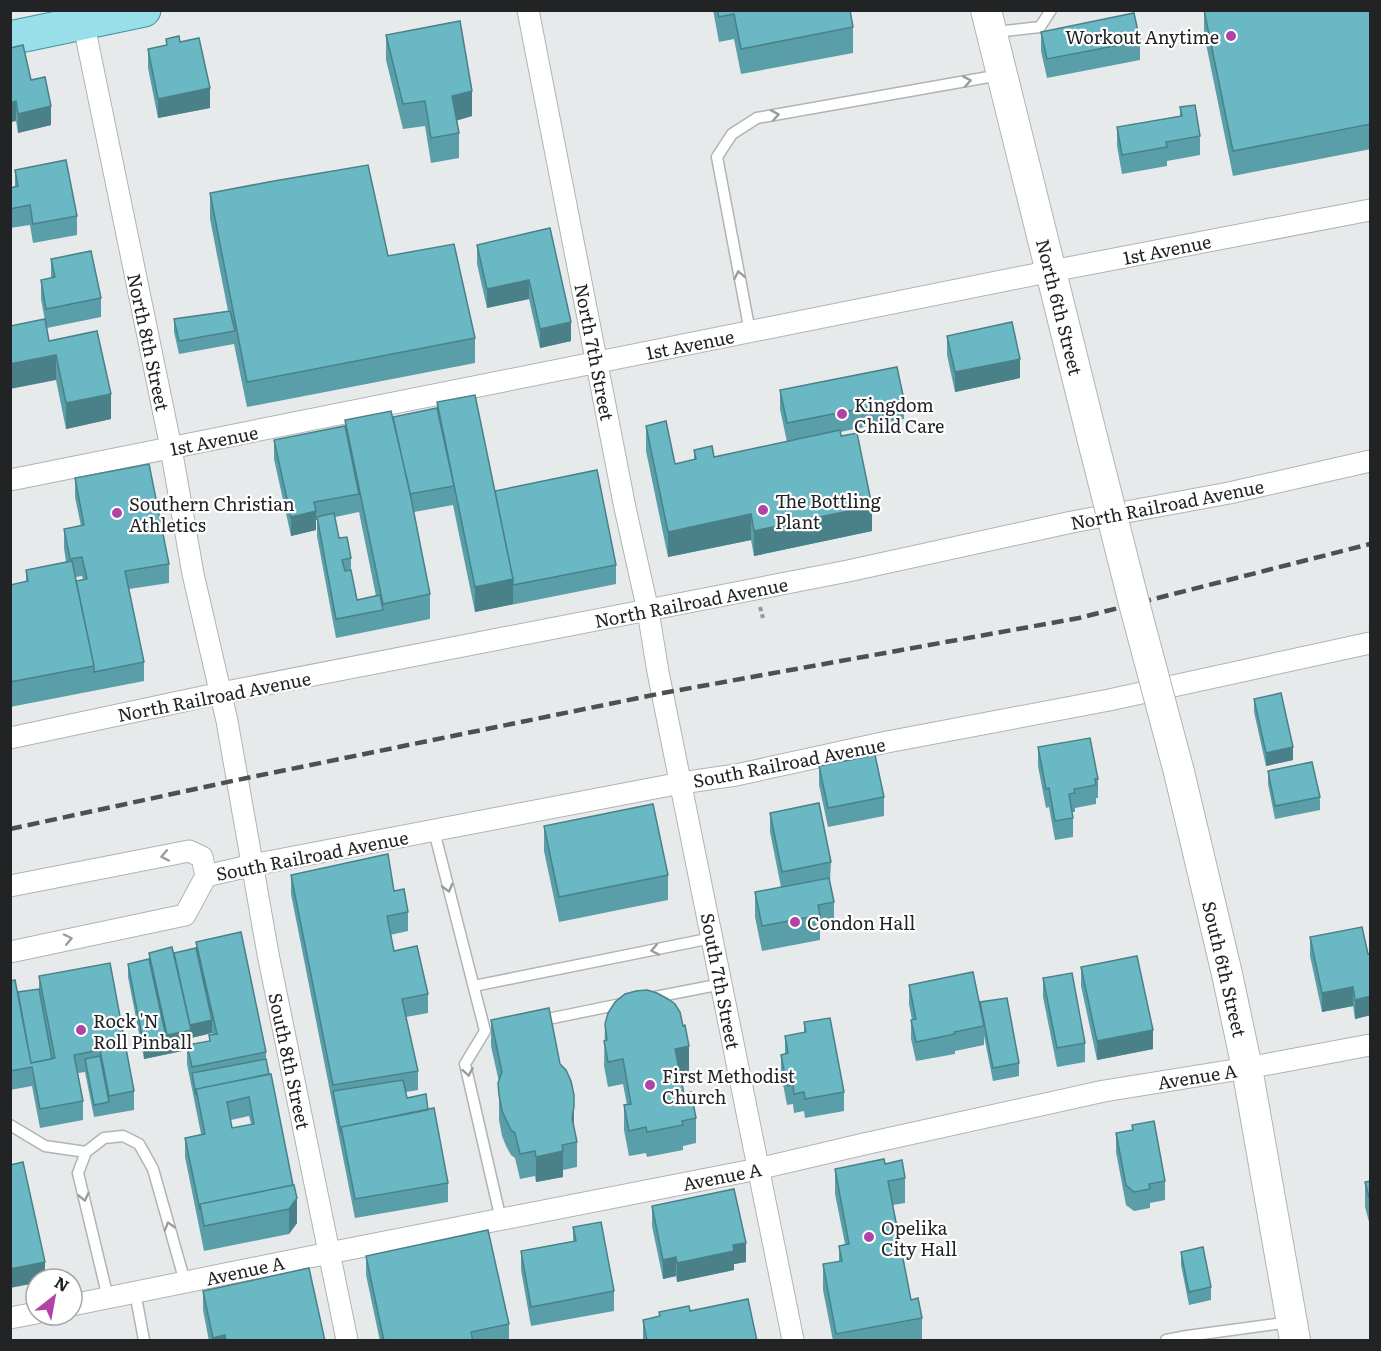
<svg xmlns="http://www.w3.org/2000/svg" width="1381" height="1351" viewBox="0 0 1381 1351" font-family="Literata,serif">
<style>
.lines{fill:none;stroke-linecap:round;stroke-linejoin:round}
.lane-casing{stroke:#b0b4b5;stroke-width:13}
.street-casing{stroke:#b0b4b5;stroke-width:23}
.secondary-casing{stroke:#b0b4b5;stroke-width:32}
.primary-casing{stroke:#42909c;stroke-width:35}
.path{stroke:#959798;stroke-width:4;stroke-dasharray:4.5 3;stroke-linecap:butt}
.lane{stroke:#fff;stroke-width:10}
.street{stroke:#fff;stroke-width:21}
.secondary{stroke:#fff;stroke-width:30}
.primary{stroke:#98dfea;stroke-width:33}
.rail{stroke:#4d4f50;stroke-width:4.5;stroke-dasharray:12 6;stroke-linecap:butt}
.secondary-bridge-casing{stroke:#b0b4b5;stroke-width:32;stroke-linecap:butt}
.secondary-bridge{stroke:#fff;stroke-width:30}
.wall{fill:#5a9ea9;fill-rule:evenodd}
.shaded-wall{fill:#4a8189}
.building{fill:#69b8c4;stroke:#4a8189;stroke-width:1.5;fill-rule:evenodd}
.oneway{stroke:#9c9c9c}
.poi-dot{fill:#af44a5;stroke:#fff;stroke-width:2}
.labels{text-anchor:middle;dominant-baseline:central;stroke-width:4.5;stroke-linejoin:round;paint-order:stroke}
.poi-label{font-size:18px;fill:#222324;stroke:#fff;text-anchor:start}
.street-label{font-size:18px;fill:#222324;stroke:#fff}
</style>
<rect width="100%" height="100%" fill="#e6eaeb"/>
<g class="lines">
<g class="lane-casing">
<path id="lane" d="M995,32L1040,27L1051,10
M750,332L717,157L732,134L757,118L1000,75
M434,831L485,1031L465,1064L501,1220
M474,986L712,938
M650,998L722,984
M538,1021L626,1003
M10,1125L45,1146L86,1152
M135,1292L144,1340
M108,1298L78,1173L86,1152L104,1138L123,1136L139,1144L153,1169L185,1282
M1166,1340L1187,1336
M1188,1340L1187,1336L1290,1322"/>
</g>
<g class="street-casing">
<path id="street" d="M528,10L625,508L648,611L658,672L793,1340
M81,11L171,448L193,574L227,721L268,954L347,1340
M10,480L1052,271L1370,210
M10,738L221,693L848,571L1072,522L1229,493L1370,461
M206,876L253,865L681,783L736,775L887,742L1109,700L1370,643
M10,886L189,851L202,857L206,876L185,915L10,952
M72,1305L329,1253L758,1169L864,1144L1104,1091L1247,1068L1370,1045
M10,1318L36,1313"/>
</g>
<g class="secondary-casing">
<path id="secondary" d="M986,10L1092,437
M1179,772L1227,974L1247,1068L1295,1340"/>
</g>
<g class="primary-casing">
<path id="primary" d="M10,38L144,10"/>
</g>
<path class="path" d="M760,607L763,618"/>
<use href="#lane" class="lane"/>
<use href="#street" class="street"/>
<use href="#secondary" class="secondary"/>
<use href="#primary" class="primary"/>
<path class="rail" d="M10,829L237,780L663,693L1079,618L1370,544"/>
<g class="secondary-bridge-casing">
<path id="secondary-bridge" d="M1092,437L1134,603L1179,772"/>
</g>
<use href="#secondary-bridge" class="secondary-bridge"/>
</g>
<path class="wall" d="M713,10H850L853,27V53L741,74L734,39L719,42Z
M1204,10H1371V149L1233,176L1204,34Z
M1041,32L1140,41V60L1047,78L1041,51Z
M386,35L472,116L457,120L459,133V158L431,163L425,126L403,129L386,60Z
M166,39L180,42L210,108L158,118L148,68V49L166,45Z
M10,48L31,80L51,125L18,133L16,121L10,122Z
M1180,107L1200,136V155L1167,161V166L1122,174L1117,146V127L1180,116Z
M15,170L77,216V235L33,243L30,225L10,228V188L15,187Z
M210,193L388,256L475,338V363L247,407L234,344L179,354L174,332V319L228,311L210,219Z
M550,228L571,341L540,348L529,299L487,308L477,264V245Z
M51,259L101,298V317L47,328L49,341L111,419L66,429L56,380L41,299V280L51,278Z
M947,336L1020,378L955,392L947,355Z
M780,390L904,400V419L840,432L872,531L754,556L751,540L668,557L646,451V426L675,464L694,460V450L714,457L787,442L780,409Z
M437,402L495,490L616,565V584L475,612L453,505L414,512L430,594V619L336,638L317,536V520H316V530L291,536L274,459V440L345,426V420L393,417L437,408ZM359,512L376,596L357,600L351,570V558L339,538L335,517Z
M75,478L169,564V583L129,589L144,662V681L10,707V585L26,582V570L66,562L64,548V529L81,526L75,497ZM82,576L83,579L76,581V577Z
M1254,699L1293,760L1266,766L1254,712Z
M1038,747L1098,779V798H1096V804L1075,808V812H1072L1073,818V837L1055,840L1049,807L1046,808L1038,766Z
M819,766L884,797V816L828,827L819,785Z
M1268,771L1320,797V810L1275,819L1268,784Z
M770,813L831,862L830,881L834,902V927L820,930V940L762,951L755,917V892L781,887L770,832Z
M544,826L668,875V900L559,922L544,851Z
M291,875L394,891L408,912V931L390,935L394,951L428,994V1013L406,1017L418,1071V1090L406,1092L407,1098L428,1110L448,1183V1202L355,1218L291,894Z
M1310,937L1368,954L1371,953V1015L1355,1019L1353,1006L1322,1012L1310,956Z
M196,942L266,1052V1059L297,1223L289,1234L204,1251L185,1157V1138L201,1134L187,1064V1050L144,1059L128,977V964L149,959V953H174L196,948ZM212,1033L213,1034L209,1035V1041L191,1044V1038ZM249,1116L251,1124L232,1128L231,1120Z
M1081,967L1153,1049L1097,1060L1081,986Z
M39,976L134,1091V1110L94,1117L85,1072L78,1073L83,1101V1120L40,1128L32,1086L10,1090V981L18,992L39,989Z
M1043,978L1085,1043V1062L1057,1067L1043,997Z
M909,985L980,1007L1019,1063V1076L993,1081L984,1036V1045L955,1051V1054L916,1061L911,1039V1020H912L909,1004Z
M491,1020L574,1129L577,1142V1167L563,1170V1177L536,1182L535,1176L520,1179L515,1158L511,1155L506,1146L502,1136L499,1120V1082L491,1046Z
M804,1022L844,1092V1111L805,1118L804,1111L794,1113L793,1104L787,1105L781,1074V1055L785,1054V1036L804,1033Z
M605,1024L689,1071L680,1073L684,1094L696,1118V1143L683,1146V1150L647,1157L646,1153L629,1156L624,1130V1105H627L623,1084L608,1087L604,1066Z
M1132,1125L1165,1181V1200L1150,1203V1208L1134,1211L1126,1205L1116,1152V1133L1132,1130Z
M885,1164L905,1178V1203L893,1205L911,1300L922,1318V1341H833L823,1290V1264L839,1262V1246L845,1244L835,1194V1169Z
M1371,1181V1229L1365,1207V1182Z
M652,1206L746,1262L734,1264V1270L677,1282L676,1276L663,1279L652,1226Z
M573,1227L614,1291V1311L531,1326L521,1270V1251L573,1241Z
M1181,1252L1211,1287V1300L1189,1305L1181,1265Z
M366,1256L509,1324V1341H380L366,1275Z
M203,1291L325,1341H209L203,1310Z
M690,1311L757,1341H643V1320L659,1317V1312Z"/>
<path class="shaded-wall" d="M210,88V108L158,118V99Z
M472,91V116L452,122V96Z
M16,101V121L10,122V103Z
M51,106V125L18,133V114Z
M529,280V299L487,308V289Z
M571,322V341L540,348V329Z
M56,355V380L10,389V364Z
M1020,359V378L955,392V372Z
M111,394V419L66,429V403Z
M872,506V531L754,556V531Z
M316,511V530L291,536V517Z
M751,514V540L668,557V532Z
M513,579V604L475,612V587Z
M1293,747V760L1266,766V753Z
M1353,987V1006L1322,1012V993Z
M1371,996V1015L1355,1019V1000Z
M212,1020V1033L191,1038V1049L187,1045V1050L144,1059V1046L167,1041V1035L189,1025Z
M1153,1030V1049L1097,1060V1041Z
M689,1046V1071L675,1074V1049Z
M574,1107V1132L572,1118Z
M563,1151V1177L536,1182V1157Z
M297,1198V1223L289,1234V1209Z
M746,1243V1262L734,1264V1270L677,1282V1263L733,1245Z
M676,1257V1276L663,1279V1260Z
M45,1262V1279H36V1283L10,1288V1269Z
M225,1335V1341H213V1338Z"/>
<path class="building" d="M717,10H850L853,27L741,49L734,14L719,17Z
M1204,10H1371V124L1233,151Z
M1134,13L1140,41L1047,59L1041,32Z
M460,21L472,91L452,96L459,133L431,138L425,101L403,104L386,35Z
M179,36L180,42L199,38L210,88L158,99L148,49L167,45L166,39Z
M23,45L31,80L45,77L51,106L18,114L16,101L10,103V48Z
M1195,105L1200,136L1166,142L1167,147L1122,155L1117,127L1182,116L1180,107Z
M66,160L77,216L33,224L30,205L10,209V188L18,186L15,170Z
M368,165L388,256L454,244L475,338L247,382L210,193L274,181Z
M550,228L571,322L540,329L529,280L487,289L477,245Z
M91,251L101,298L46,309L41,280L55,277L51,259Z
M230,311L235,331L179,341L174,319Z
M45,319L49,341L97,331L111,394L66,403L56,355L10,364V326Z
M1012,322L1020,359L955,372L947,336Z
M897,367L904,400L787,423L780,390Z
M475,395L513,579L475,587L437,402Z
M437,408L454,486L410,494L393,417Z
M391,411L409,488L430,594L383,604L345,420Z
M666,421L675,464L696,459L694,450L712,446L714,457L840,430L841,436L857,433L872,506L754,531L751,514L668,532L646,426Z
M345,426L359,494L314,502L316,511L291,517L274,440Z
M149,464L169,564L125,571L144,662L94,672V666L76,581L87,579L82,557L70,559L64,529L84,525L75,478Z
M597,470L616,565L513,585V579L495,491Z
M334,513L339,538L347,537L351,558L342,560L345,571L351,570L357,600L380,595L383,610L336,619L317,517Z
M72,561L94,666L10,682V585L28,581L26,570Z
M1281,693L1293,747L1266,753L1254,699Z
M1090,738L1098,779H1095L1096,785L1074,789L1075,793L1069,794L1073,818L1055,821L1049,788L1046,789L1038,747Z
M875,755L884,797L828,808L819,766Z
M1312,762L1320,797L1275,806L1268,771Z
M819,803L831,862L782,872L770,813Z
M653,804L668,875L559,897L544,826Z
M388,854L394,891L404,889L408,912L387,916L394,951L417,946L428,994L402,999L418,1071L333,1085L291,875Z
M829,878L834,902L818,905L820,915L762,926L755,892Z
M1362,927L1368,954L1371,953V996L1355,1000L1353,987L1322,993L1310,937Z
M241,932L266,1052L192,1067L187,1045L210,1041L209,1035L217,1034L196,942Z
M172,947L191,1030L167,1035L149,953Z
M196,948L212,1020L190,1025L174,953Z
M1137,956L1153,1030L1097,1041L1081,967Z
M149,959L167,1041L144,1046L128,964Z
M110,963L134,1091L109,1096L100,1050L74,1055L83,1101L40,1109L32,1067L10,1071V981L15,980L31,1063L55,1058L39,976Z
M973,972L984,1026L954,1032L955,1034L916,1042L911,1020L916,1019L909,985Z
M1072,973L1085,1043L1057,1048L1043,978Z
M39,989L52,1059L31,1063L18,992Z
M647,990L657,993L668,999L675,1004L680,1012L683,1026L685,1025L689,1046L675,1049L684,1094L691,1092L696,1118L682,1121L683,1125L647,1132L646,1127L629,1131L624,1105L631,1104L623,1059L608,1062L604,1041L607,1040L605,1024L608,1013L615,1002L625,994L636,991Z
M1007,998L1019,1063L993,1068L980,1002Z
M549,1008L560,1064L566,1070L571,1081L574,1095V1107L572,1118L577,1142L562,1145L563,1151L536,1157L535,1151L520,1154L515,1133L511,1130L502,1111L499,1095L498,1083L502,1072L491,1020Z
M830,1018L844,1092L805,1099L804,1092L794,1094L793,1085L787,1086L781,1055L788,1053L785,1036L806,1032L804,1022Z
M100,1056L109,1102L94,1105L85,1059Z
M266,1059L269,1074L196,1089V1095L192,1073Z
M271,1074L293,1185L200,1204V1210L185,1138L205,1134L196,1089ZM249,1097L254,1124L232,1128L227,1102Z
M403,1080L407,1098L426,1094L428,1110L341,1127V1133L333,1091Z
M434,1108L448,1183L355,1199L341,1127Z
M1154,1121L1165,1181L1149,1184L1150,1189L1134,1192L1126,1185L1116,1133L1133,1130L1132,1125Z
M884,1159L885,1164L902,1160L905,1178L888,1181L911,1300L918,1298L922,1318L836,1334L823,1264L842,1261L839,1246L849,1244L835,1169Z
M23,1162L45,1262L10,1269V1165Z
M1371,1181V1204L1365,1182Z
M294,1185L297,1198L289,1209L204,1226L200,1204Z
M734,1189L746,1243L733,1245L734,1251L677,1263L676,1257L663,1260L652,1206Z
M601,1222L614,1291L531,1307L521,1251L576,1241L573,1227Z
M488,1230L509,1324L471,1332L473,1341H384L366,1256Z
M1203,1247L1211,1287L1189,1292L1181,1252Z
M309,1268L325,1341H226L225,1335L213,1338L203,1291Z
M748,1299L757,1341H647L643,1320L660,1316L659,1312L689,1306L690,1311Z"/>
<defs><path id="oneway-chevron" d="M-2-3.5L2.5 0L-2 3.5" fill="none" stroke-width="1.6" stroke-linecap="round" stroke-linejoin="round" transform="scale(1.5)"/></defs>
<g class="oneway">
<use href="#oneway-chevron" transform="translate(967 81) rotate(-10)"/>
<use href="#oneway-chevron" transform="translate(775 115) rotate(-10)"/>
<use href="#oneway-chevron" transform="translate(739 275) rotate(-101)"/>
<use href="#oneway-chevron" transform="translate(165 856) rotate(169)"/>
<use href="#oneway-chevron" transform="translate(448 888) rotate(75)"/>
<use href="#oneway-chevron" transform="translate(68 939) rotate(-12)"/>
<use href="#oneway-chevron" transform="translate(655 950) rotate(169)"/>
<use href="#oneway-chevron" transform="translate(468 1072) rotate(80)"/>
<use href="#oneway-chevron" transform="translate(84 1197) rotate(77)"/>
<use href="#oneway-chevron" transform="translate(169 1226) rotate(-106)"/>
</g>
<g class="poi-dot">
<circle cx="1231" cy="36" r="6"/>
<circle cx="842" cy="414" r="6"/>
<circle cx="763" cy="510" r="6"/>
<circle cx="117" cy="513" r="6"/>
<circle cx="795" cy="922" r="6"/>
<circle cx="81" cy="1030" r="6"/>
<circle cx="650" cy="1085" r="6"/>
<circle cx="869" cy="1237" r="6"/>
</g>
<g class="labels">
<g class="poi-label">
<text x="1219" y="36" text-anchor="end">Workout Anytime</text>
<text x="854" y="404">Kingdom<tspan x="854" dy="21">Child Care</tspan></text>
<text x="775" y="500">The Bottling<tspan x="775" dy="21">Plant</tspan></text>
<text x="129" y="503">Southern Christian<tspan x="129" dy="21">Athletics</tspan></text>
<text x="807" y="922">Condon Hall</text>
<text x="93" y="1020">Rock 'N<tspan x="93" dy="21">Roll Pinball</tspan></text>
<text x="662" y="1075">First Methodist<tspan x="662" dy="21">Church</tspan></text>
<text x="881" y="1227">Opelika<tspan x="881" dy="21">City Hall</tspan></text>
</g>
<g class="street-label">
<text transform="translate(1167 249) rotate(-11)">1st Avenue</text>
<text transform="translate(1060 307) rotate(76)">North 6th Street</text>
<text transform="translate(149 342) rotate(78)">North 8th Street</text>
<text transform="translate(690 344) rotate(-11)">1st Avenue</text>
<text transform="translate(595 352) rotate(79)">North 7th Street</text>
<text transform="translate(214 440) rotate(-11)">1st Avenue</text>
<text transform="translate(1167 504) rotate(-11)">North Railroad Avenue</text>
<text transform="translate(691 602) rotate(-11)">North Railroad Avenue</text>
<text transform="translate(214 696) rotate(-11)">North Railroad Avenue</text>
<text transform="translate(789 762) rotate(-11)">South Railroad Avenue</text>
<text transform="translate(312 855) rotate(-11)">South Railroad Avenue</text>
<text transform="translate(1225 969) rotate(77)">South 6th Street</text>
<text transform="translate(721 981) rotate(79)">South 7th Street</text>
<text transform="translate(290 1061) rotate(78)">South 8th Street</text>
<text transform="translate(1197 1076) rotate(-9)">Avenue A</text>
<text transform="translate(722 1176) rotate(-11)">Avenue A</text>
<text transform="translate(245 1270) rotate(-12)">Avenue A</text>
</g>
</g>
<rect width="1381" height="1351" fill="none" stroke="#222324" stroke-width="24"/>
<g transform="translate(54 1297) rotate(31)"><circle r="28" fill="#ffffff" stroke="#a7a7a7" stroke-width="1.5"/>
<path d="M0-4.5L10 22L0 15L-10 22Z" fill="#af44a5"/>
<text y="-9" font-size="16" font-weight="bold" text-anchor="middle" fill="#222324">N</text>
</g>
</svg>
